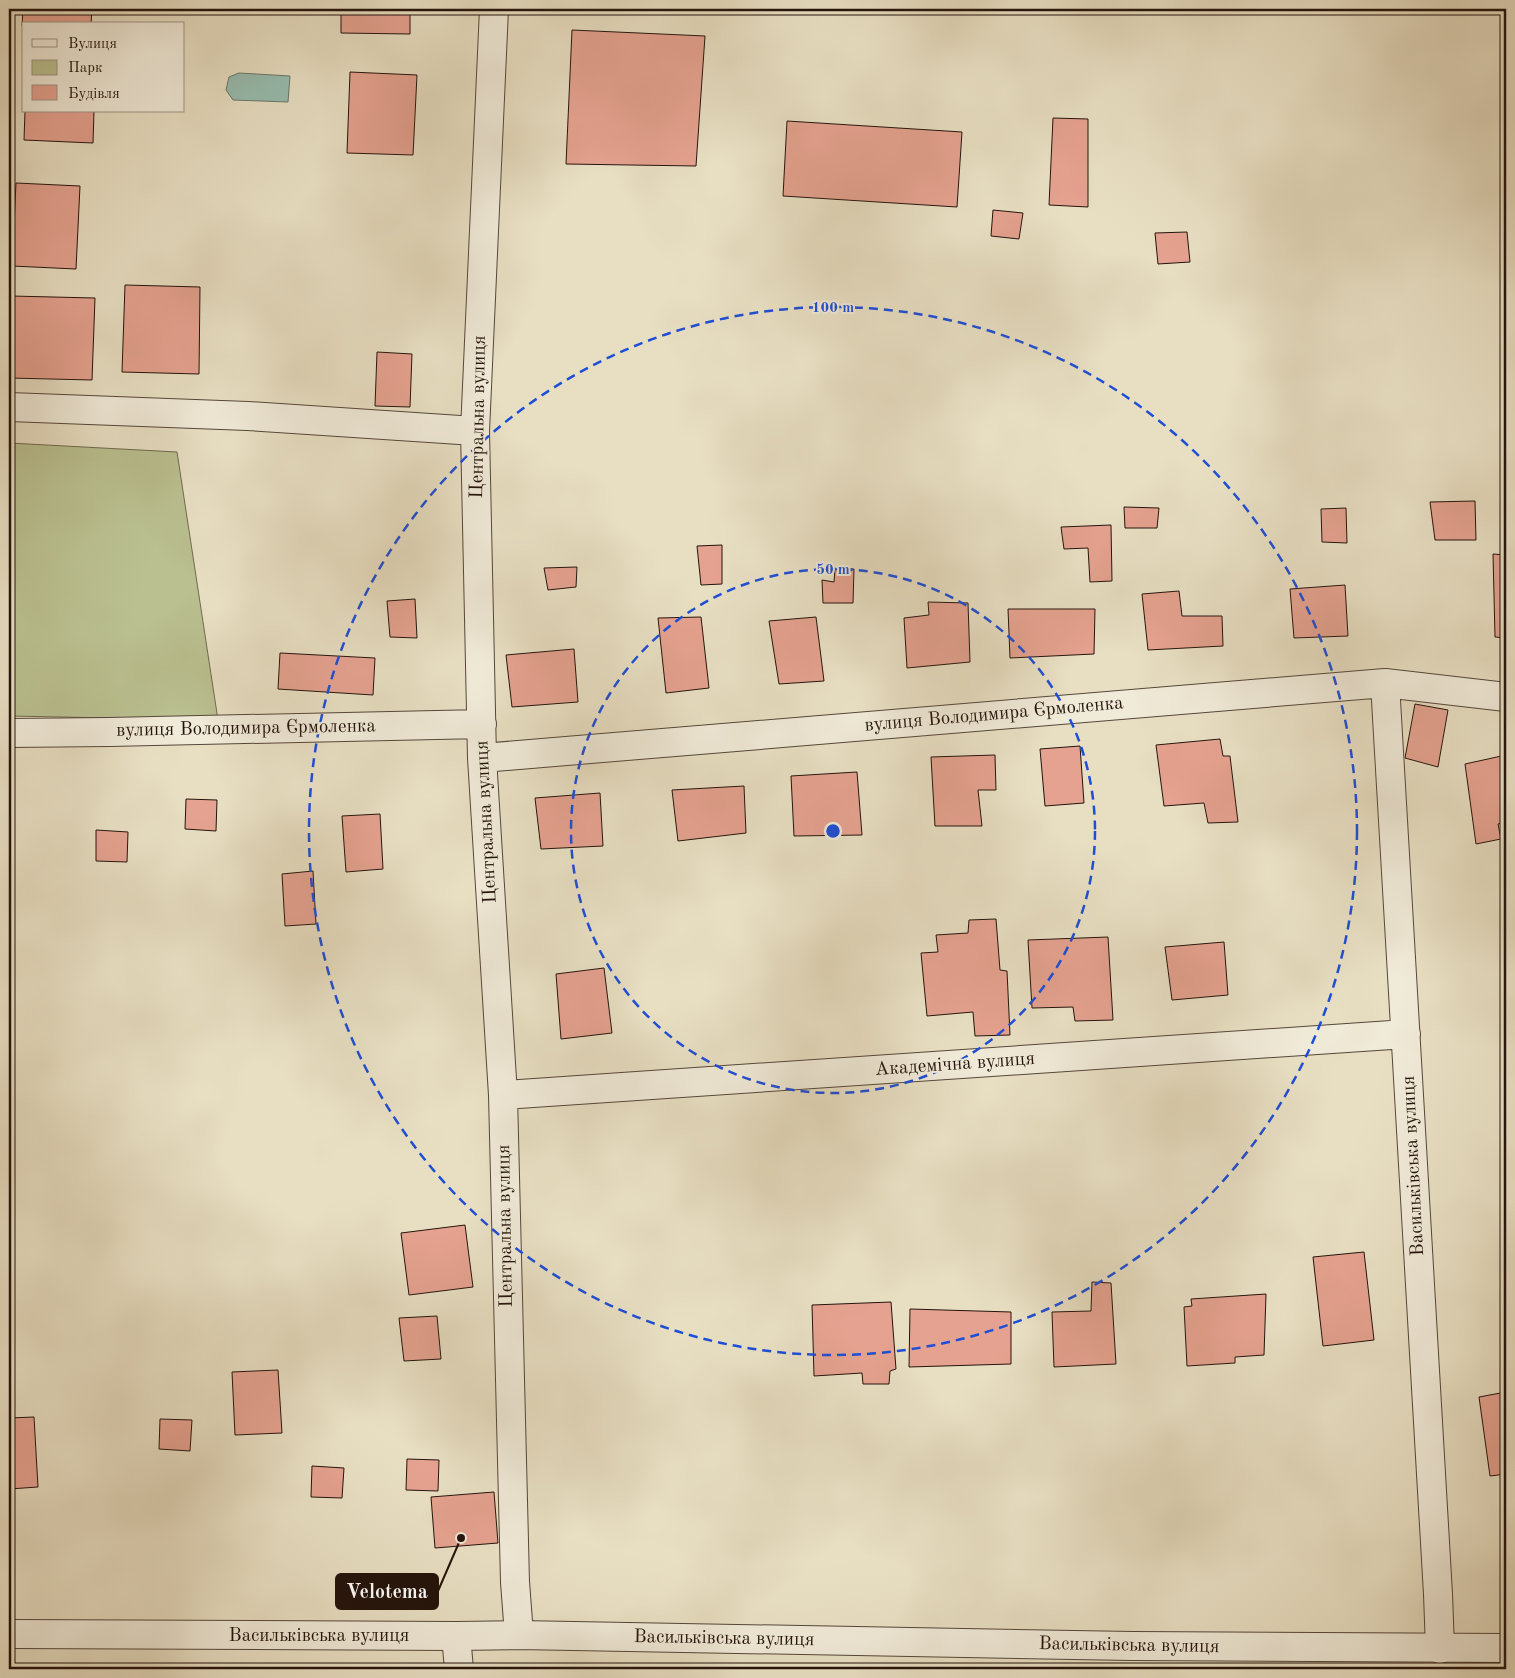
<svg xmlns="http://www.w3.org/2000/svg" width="1515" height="1678" viewBox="0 0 1515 1678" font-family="'Old Standard TT',serif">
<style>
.green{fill:#bac090;stroke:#6f6a4e}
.water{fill:#98bdb0;stroke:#6a796e}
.building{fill:#e5a290;stroke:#24140c}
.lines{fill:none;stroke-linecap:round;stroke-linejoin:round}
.minor-casing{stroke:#55473a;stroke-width:30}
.tertiary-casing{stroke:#55473a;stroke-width:30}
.minor{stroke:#f0ead8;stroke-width:28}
.tertiary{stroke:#f0ead8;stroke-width:28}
.ring{fill:none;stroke:#1d4ed8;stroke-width:2.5;stroke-dasharray:9 6}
.labels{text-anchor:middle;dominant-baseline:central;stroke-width:4;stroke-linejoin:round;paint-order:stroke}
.street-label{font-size:19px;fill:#24140c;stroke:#f0ead8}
.centre{fill:#1d4ed8;stroke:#f0ead8;stroke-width:2.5}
.ring-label{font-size:15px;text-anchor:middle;font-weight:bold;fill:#1d4ed8;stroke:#f0ead8;stroke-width:4;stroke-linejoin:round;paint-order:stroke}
.leader{fill:none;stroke:#24140c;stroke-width:2}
.callout-dot{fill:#24140c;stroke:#f0ead8;stroke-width:2}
.callout{fill:#24140c;stroke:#24140c;stroke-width:2}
.callout-label{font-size:20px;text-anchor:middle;font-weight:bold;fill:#fff}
</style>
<rect width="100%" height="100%" fill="#e8dfc3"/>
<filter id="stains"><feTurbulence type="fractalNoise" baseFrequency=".004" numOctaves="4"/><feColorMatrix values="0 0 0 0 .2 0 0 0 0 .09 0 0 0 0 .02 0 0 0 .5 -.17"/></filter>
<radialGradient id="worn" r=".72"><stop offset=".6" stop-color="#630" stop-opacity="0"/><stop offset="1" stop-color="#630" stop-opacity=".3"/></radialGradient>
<path class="green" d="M9,443L177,452L218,720L9,716Z"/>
<path class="water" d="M239,73L290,76L288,102L233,100L226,90L229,77Z"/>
<path class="building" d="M23,9H92L91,24H24L22,26Z
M341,9H410V34L341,33Z
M1287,9H1356V14Z
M572,30L705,36L696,166L566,164Z
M350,72L417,75L413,155L347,153Z
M25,111H94L93,143L24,140Z
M1053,118L1088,119V207L1049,205Z
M787,121L962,132L957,207L783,196Z
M16,183L80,186L76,269L12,266Z
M993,210L1023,213L1019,239L991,236Z
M1187,232L1190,262L1158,264L1155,233Z
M125,285L200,287L199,374L122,372Z
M11,296L95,298L92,380L9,378Z
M377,352L412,354L410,407L375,406Z
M1475,501L1476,540H1435L1430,502Z
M1124,507L1159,508L1157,528H1125Z
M1346,508L1347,543L1322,542L1321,509Z
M1111,525L1112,581L1090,582L1088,548L1064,549L1061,527Z
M722,545V584L701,585L697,546Z
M1493,554L1506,555V638L1495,637Z
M577,567L576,587L548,590L544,568Z
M835,569H854L853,603H823L822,580L834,582Z
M1345,585L1348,636L1294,638L1290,589Z
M1179,591L1182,616H1222L1223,646L1148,650L1142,594Z
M415,599L417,638L390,637L387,601Z
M928,602L968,603L970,662L907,668L904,618L929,615Z
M1008,609H1095L1094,654L1010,658Z
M701,617L709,688L666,693L658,618Z
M816,617L824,681L779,684L769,621Z
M574,649L578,702L512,707L506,655Z
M280,653L375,658L373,695L278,689Z
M1415,704L1448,710L1438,767L1405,758Z
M1220,739L1223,756H1230L1238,822L1208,823L1204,803L1164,806L1156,745Z
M1080,746L1084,803L1045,806L1040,749Z
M995,755L996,790H978L982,826H935L931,757Z
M1506,755V822L1498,824L1501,839L1476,844L1465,764Z
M857,772L862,835L794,836L791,776Z
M744,786L746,833L678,841L672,790Z
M600,793L603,846L541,849L535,798Z
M186,799L217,800L216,831L185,829Z
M380,814L383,869L346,872L342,816Z
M96,830L128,832L127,862L96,861Z
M313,871L316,924L285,926L282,874Z
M996,919L1000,970L1007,971L1010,1035L975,1036L973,1012L927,1016L921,953L938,952L936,935L968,933L969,920Z
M1108,937L1113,1020L1075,1021L1073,1007L1032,1008L1028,940Z
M1224,942L1228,995L1172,1000L1165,947Z
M604,968L612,1033L561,1039L556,974Z
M465,1225L473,1287L409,1295L401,1233Z
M1364,1252L1374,1340L1323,1346L1313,1257Z
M1092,1282L1111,1283L1116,1364L1054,1367L1052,1312L1091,1311Z
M1266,1294L1264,1355L1235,1357V1363L1187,1366L1184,1307L1192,1306L1191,1299Z
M891,1302L896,1369L890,1371L889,1384H863L862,1373L814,1376L812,1305Z
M910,1309L1011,1312V1364L909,1367Z
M437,1316L441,1359L404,1361L399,1318Z
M278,1370L282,1433L235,1435L232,1372Z
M1506,1392V1474L1490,1476L1479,1397Z
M34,1417L38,1487L9,1489V1418Z
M160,1419L192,1420L190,1451L159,1449Z
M407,1459L439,1460L438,1491L406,1490Z
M312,1466L344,1468L342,1498L311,1497Z
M494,1492L498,1543L435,1548L431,1497Z"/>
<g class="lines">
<g class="minor-casing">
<path id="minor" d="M494,9L475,431L482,758L503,1095L515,1582L519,1635
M9,407L248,416L475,431
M1385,683L1438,1594L1440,1649
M9,733L109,732L482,724
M482,758L1385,683L1506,697
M503,1095L1406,1034
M456,1636L459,1669"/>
</g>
<g class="tertiary-casing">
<path id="tertiary" d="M9,1634L456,1636L519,1635L1132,1646L1506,1648"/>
</g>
<use href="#minor" class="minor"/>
<use href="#tertiary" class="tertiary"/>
</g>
<g class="ring">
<circle cx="833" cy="831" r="262"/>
<circle cx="833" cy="831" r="524"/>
</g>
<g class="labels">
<g class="street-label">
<text transform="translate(479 417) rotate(-89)">Центральна вулиця</text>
<text transform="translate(994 715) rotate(-5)">вулиця Володимира Єрмоленка</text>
<text transform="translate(246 729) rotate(-1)">вулиця Володимира Єрмоленка</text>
<text transform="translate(487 822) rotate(-93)">Центральна вулиця</text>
<text transform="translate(955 1065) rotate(-4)">Академічна вулиця</text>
<text transform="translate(1414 1166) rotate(-93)">Васильківська вулиця</text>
<text transform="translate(506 1226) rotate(-91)">Центральна вулиця</text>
<text x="319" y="1636">Васильківська вулиця</text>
<text transform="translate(724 1639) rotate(1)">Васильківська вулиця</text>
<text transform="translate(1129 1646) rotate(1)">Васильківська вулиця</text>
</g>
</g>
<circle cx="833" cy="831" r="8" class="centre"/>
<g class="ring-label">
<text x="833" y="312">100 m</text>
<text x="833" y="574">50 m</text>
</g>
<path class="leader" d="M461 1538L438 1591"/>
<circle class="callout-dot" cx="461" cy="1538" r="5"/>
<rect class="callout" x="336" y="1574" width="102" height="35" rx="5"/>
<g class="callout-label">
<text x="387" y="1598">Velotema</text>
</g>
<rect width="1515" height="1678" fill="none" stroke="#e8dfc3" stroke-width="30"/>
<rect x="10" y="10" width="1495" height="1658" fill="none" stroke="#24140c" stroke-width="2.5"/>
<rect x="15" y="15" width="1485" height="1648" fill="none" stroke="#24140c"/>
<rect x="22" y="22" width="162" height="90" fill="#f0ead8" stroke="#9e9486"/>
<rect x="32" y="39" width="25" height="8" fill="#f0ead8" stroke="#9e9486"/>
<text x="68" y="48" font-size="15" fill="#24140c">Вулиця</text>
<rect x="32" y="60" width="25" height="15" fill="#bac090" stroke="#9e9486"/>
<text x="68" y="72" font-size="15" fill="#24140c">Парк</text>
<rect x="32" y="85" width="25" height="15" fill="#e5a290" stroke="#9e9486"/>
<text x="68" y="98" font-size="15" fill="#24140c">Будівля</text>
<rect width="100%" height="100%" filter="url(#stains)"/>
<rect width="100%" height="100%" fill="url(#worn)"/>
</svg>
